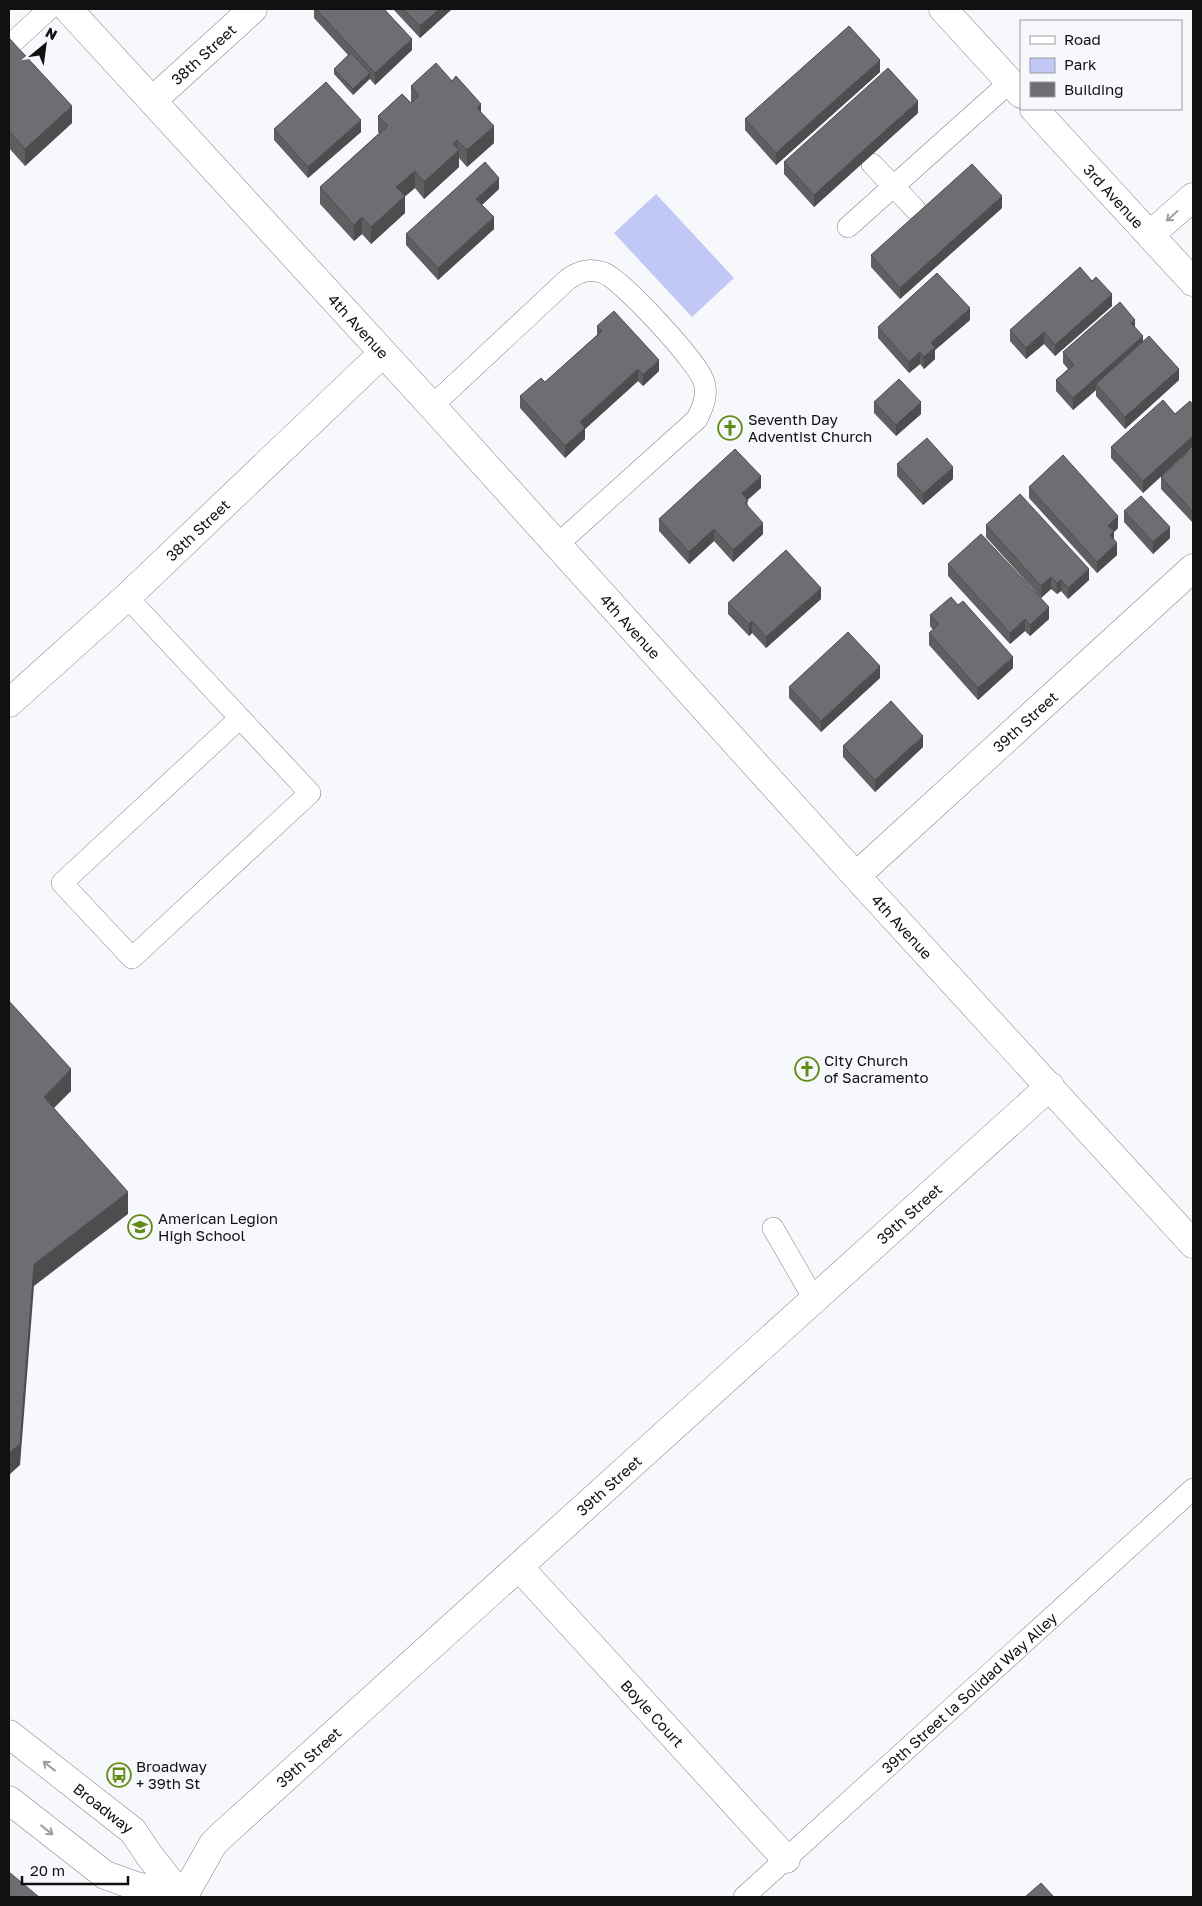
<svg xmlns="http://www.w3.org/2000/svg" width="1202" height="1906" viewBox="0 0 1202 1906" font-family="'Golos Text',sans-serif">
<style>
.green{fill:#c1c8f6}
.lines{fill:none;stroke-linecap:round;stroke-linejoin:round}
.service-casing{stroke:#828387;stroke-width:22}
.minor-casing{stroke:#828387;stroke-width:29}
.secondary-casing{stroke:#828387;stroke-width:29}
.service{stroke:#fff;stroke-width:21}
.minor{stroke:#fff;stroke-width:28}
.secondary{stroke:#fff;stroke-width:28}
.wall{fill:#5f5f62}
.shaded-wall{fill:#4d4d50}
.building{fill:#6e6e72;stroke:#4d4d50}
.oneway{stroke:#a0a0a0}
.labels{text-anchor:middle;dominant-baseline:central;stroke-width:4;stroke-linejoin:round;paint-order:stroke}
.street-label{font-size:15px;fill:#111112;stroke:#f7f8fc}
.poi-label{font-size:15px;fill:#111112;stroke:#f7f8fc;text-anchor:start}
</style>
<rect width="100%" height="100%" fill="#f7f8fc"/>
<path class="green" d="M656,194L734,278L692,317L614,233Z"/>
<g class="lines">
<g class="service-casing">
<g id="service">
<path d="M9,46L49,9"/>
<path d="M872,164L915,209"/>
<path d="M848,227L1010,82"/>
<path d="M432,406L568,279C580,271 590,268 604,273C622,280 699,363 704,382C708,395 703,407 697,419L557,545"/>
<path d="M127,597L310,793L132,958L62,883L239,719"/>
<path d="M773,1228L814,1299"/>
<path id="s1" d="M744,1897L1193,1489"/>
</g>
</g>
<g class="minor-casing">
<g id="minor">
<path id="s2" d="M68,9L432,406L856,876L1193,1244"/>
<path d="M943,9L1021,94"/>
<path id="s3" d="M153,100L253,9"/>
<path id="s4" d="M1034,109L1193,282"/>
<path d="M1150,235L1193,197"/>
<path id="s5" d="M9,703L127,597L383,353"/>
<path id="s6" d="M856,876L1193,568"/>
<path id="s7" d="M519,1567L786,1859"/>
<path id="s8" d="M183,1897L213,1844L221,1836L1050,1086"/>
</g>
</g>
<g class="secondary-casing">
<g id="secondary">
<path id="s9" d="M9,1734L133,1831L149,1855L182,1897"/>
<path d="M9,1800L105,1875L133,1885L181,1897"/>
</g>
</g>
<use href="#service" class="service"/>
<use href="#minor" class="minor"/>
<use href="#secondary" class="secondary"/>
</g>
<path class="wall" d="M314,9H384L412,50L375,85L370,79L353,95L334,74V69L348,55L314,18Z
M393,9H452L420,38Z
M9,38L72,123L25,166L9,148Z
M880,72L776,165L745,130V119Z
M411,86L481,112L494,143L467,167L459,158V167L424,199L415,188L405,196V213L371,244L362,234L354,241L320,204V187L379,133L378,132V116L411,103Z
M918,113L814,207L784,174V162Z
M274,129L361,132L308,178L274,140Z
M499,189L482,205L494,229L438,280L406,245V234Z
M1002,208L900,299L871,267V255Z
M1112,306L1055,356L1044,344L1026,359L1010,341V330Z
M970,320L935,350V359L924,369L920,364L909,373L878,338V327Z
M597,326L659,371L643,386L638,381L585,429V439L565,458L520,408V396L545,382L597,335Z
M1135,328L1143,342L1179,380L1125,429L1096,396V390L1073,410L1056,391V380L1068,369L1063,363V352Z
M874,402L921,414L896,436L874,413Z
M1193,405V447L1143,493L1111,458V447Z
M1193,448V523L1161,489V477Z
M897,464L953,479L923,505L897,476Z
M1029,487L1118,528L1114,532V540L1117,555L1097,573L1029,498Z
M761,488L747,500L748,506L763,534L733,562L714,541L689,564L659,531V519Z
M1124,511L1170,538L1153,554L1124,522Z
M986,525L1089,580L1068,599L1061,591L1057,594L1051,589L1041,598L986,537Z
M948,564L1049,619L1030,636L1025,631L1010,644L948,576Z
M821,599L766,648L752,633L749,636L728,614V603Z
M930,615L1013,668L978,700L929,645V633L933,630L930,626Z
M880,678L821,732L789,698V687Z
M843,746L923,747L875,792L843,757Z"/>
<path class="shaded-wall" d="M439,9H452L420,38V26Z
M412,39V50L375,85V73Z
M880,60V72L776,165V153Z
M370,73V78L353,95V89Z
M918,101V113L814,207V195Z
M481,104V121L477,108Z
M72,106V123L25,166V149Z
M361,120V132L308,178V167Z
M494,126V143L467,167V150Z
M457,140V152L459,150V167L424,199V182L453,144Z
M415,171V188L396,204V187Z
M499,178V189L476,210V199Z
M405,196V213L371,244V227Z
M1002,196V208L900,299V288Z
M362,217V234L354,241V225Z
M494,217V229L438,280V268Z
M1112,294V306L1055,356V345Z
M970,308V320L935,350V359L924,369V357L931,343Z
M1135,320V331L1131,323Z
M1044,332V344L1026,359V348Z
M1143,336V348L1096,384V390L1073,410V398Z
M920,352V364L909,373V362Z
M659,360V371L643,386V375Z
M638,369V381L585,429V439L565,458V446L580,422Z
M1179,369V380L1125,429V417Z
M921,402V414L896,436V425Z
M1193,436V447L1143,493V481Z
M953,467V479L923,505V494Z
M761,476V488L742,505V493Z
M1118,516V528L1114,532V543L1110,536L1108,526Z
M763,523V534L733,562V550Z
M1170,527V538L1153,554V542Z
M714,529V541L689,564V552Z
M1117,543V555L1097,573V562Z
M1089,569V580L1068,599V588Z
M1051,577V589L1041,598V586Z
M1061,580V591L1057,594V583Z
M821,588V599L766,648V637Z
M1049,607V619L1030,636V625Z
M1025,619V631L1010,644V633Z
M752,621V633L749,636V624Z
M1013,657V668L978,700V688Z
M880,666V678L821,732V721Z
M923,736V747L875,792V780Z
M71,1069V1091L44,1118V1097Z
M128,1192V1214L34,1286L20,1465L9,1475V1453L34,1264Z"/>
<path class="building" d="M316,9H384L412,39L375,73Z
M403,9H439L420,26Z
M849,26L880,60L776,153L745,119Z
M9,38L72,106L25,149L9,131Z
M351,53L370,73L353,89L334,69Z
M436,63L452,81L456,76L481,104L477,108L494,126L467,150L457,140L453,144L459,150L424,182L415,171L396,187L405,196L371,227L362,217L354,225L320,187L388,126L378,116L402,94L411,103L419,96L411,86Z
M888,68L918,101L814,195L784,162Z
M326,82L361,120L308,167L274,129Z
M485,162L499,178L476,199L494,217L438,268L406,234Z
M972,164L1002,196L900,288L871,255Z
M1080,267L1092,281L1096,277L1112,294L1055,345L1044,332L1026,348L1010,330Z
M937,273L970,308L931,343L935,347L924,357L920,352L909,362L878,327Z
M1120,302L1135,320L1131,323L1143,336L1073,398L1056,380L1074,365L1063,352Z
M614,311L659,360L643,375L638,369L580,422L585,428L565,446L520,396L541,378L545,382L602,331L597,326Z
M1149,336L1179,369L1125,417L1096,384Z
M899,379L921,402L896,425L874,402Z
M1163,400L1175,414L1190,401L1193,405V436L1143,481L1111,447Z
M927,438L953,467L923,494L897,464Z
M1193,448V512L1161,477Z
M735,449L761,476L742,493L748,501L745,503L763,523L733,550L714,529L689,552L659,519Z
M1063,455L1118,516L1108,526L1114,531L1110,535L1117,543L1097,562L1029,487Z
M1020,494L1089,569L1068,588L1061,580L1057,583L1051,577L1041,586L986,525Z
M1141,496L1170,527L1153,542L1124,511Z
M981,534L1049,607L1030,625L1025,619L1010,633L948,564Z
M786,550L821,588L766,637L752,621L749,624L728,603Z
M951,597L958,605L963,601L1013,657L978,688L929,633L939,624L930,615Z
M848,632L880,666L821,721L789,687Z
M891,701L923,736L875,780L843,746Z
M9,1001L71,1069L44,1097L128,1192L34,1264L20,1444L9,1453Z
M9,1872L39,1897H9Z
M1041,1883L1054,1897H1025Z"/>
<defs><path id="oneway-shaft" d="M-6 0H5M1.5-3L5.5 0L1.5 3" fill="none" stroke-width="1.6" stroke-linecap="round" stroke-linejoin="round" transform="scale(1.25)"/></defs>
<g class="oneway">
<use href="#oneway-shaft" transform="translate(1172 216) rotate(138)"/>
<use href="#oneway-shaft" transform="translate(49 1766) rotate(-142)"/>
<use href="#oneway-shaft" transform="translate(47 1830) rotate(38)"/>
</g>
<defs>
<g id="church-ring" transform="scale(1.25)"><circle r="9.5" fill="#f7f8fc" stroke="#638b17" stroke-width="1.5"/><path d="M-1.2-6h2.4v3.5h3.3v2.4h-3.3V6h-2.4V-.1h-3.3v-2.4h3.3Z" fill="#638b17"/></g>
<g id="school-ring" transform="scale(1.25)"><circle r="9.5" fill="#f7f8fc" stroke="#638b17" stroke-width="1.5"/><path d="M0-5L7-2L0 1L-7-2ZM-4 1L0 2.5L4 1V4Q0 6-4 4Z" fill="#638b17"/></g>
<g id="bus-ring" transform="scale(1.25)"><circle r="9.5" fill="#f7f8fc" stroke="#638b17" stroke-width="1.5"/><path d="M-5-6H5V4H4V6H2V4H-2V6H-4V4H-5ZM-3.5-4V0h7V-4ZM-3.5 1.2v1.5H-2V1.2ZM2 1.2v1.5H3.5V1.2Z" fill="#638b17"/></g>
</defs>
<g fill-rule="evenodd">
<use href="#church-ring" x="730" y="428"/>
<use href="#church-ring" x="807" y="1069"/>
<use href="#school-ring" x="140" y="1227"/>
<use href="#bus-ring" x="119" y="1775"/>
</g>
<g class="labels">
<g class="street-label">
<text stroke="none"><textPath href="#s3" startOffset="68">38th Street</textPath></text>
<text stroke="none"><textPath href="#s4" startOffset="118">3rd Avenue</textPath></text>
<text stroke="none"><textPath href="#s2" startOffset="430">4th Avenue</textPath></text>
<text stroke="none"><textPath href="#s5" startOffset="256">38th Street</textPath></text>
<text stroke="none"><textPath href="#s2" startOffset="835">4th Avenue</textPath></text>
<text stroke="none"><textPath href="#s6" startOffset="229">39th Street</textPath></text>
<text stroke="none"><textPath href="#s2" startOffset="1240">4th Avenue</textPath></text>
<text stroke="none"><textPath href="#s8" startOffset="1000">39th Street</textPath></text>
<text stroke="none"><textPath href="#s8" startOffset="595">39th Street</textPath></text>
<text stroke="none"><textPath href="#s1" startOffset="304">39th Street la Solidad Way Alley</textPath></text>
<text stroke="none"><textPath href="#s7" startOffset="198">Boyle Court</textPath></text>
<text stroke="none"><textPath href="#s8" startOffset="190">39th Street</textPath></text>
<text stroke="none"><textPath href="#s9" startOffset="120">Broadway</textPath></text>
</g>
<g class="poi-label">
<text x="748" y="419">Seventh Day<tspan x="748" dy="17">Adventist Church</tspan></text>
<text x="824" y="1060">City Church<tspan x="824" dy="17">of Sacramento</tspan></text>
<text x="158" y="1218">American Legion<tspan x="158" dy="17">High School</tspan></text>
<text x="136" y="1766">Broadway<tspan x="136" dy="17">+ 39th St</tspan></text>
</g>
</g>
<rect width="1202" height="1906" fill="none" stroke="#111112" stroke-width="20"/>
<rect x="1020" y="20" width="162" height="90" fill="#f7f8fc" stroke="#9b9c9e"/>
<rect x="1030" y="36" width="25" height="8" fill="#ffffff" stroke="#9b9c9e"/>
<text x="1064" y="45" font-size="15" fill="#111112">Road</text>
<rect x="1030" y="58" width="25" height="15" fill="#c1c8f6" stroke="#9b9c9e"/>
<text x="1064" y="70" font-size="15" fill="#111112">Park</text>
<rect x="1030" y="82" width="25" height="15" fill="#6e6e72" stroke="#9b9c9e"/>
<text x="1064" y="95" font-size="15" fill="#111112">Building</text>
<g transform="translate(45 45) rotate(29)" stroke="#f7f8fc" stroke-width="4" paint-order="stroke">
<path d="M0-4L9 19L0 12L-9 19Z" fill="#111112"/>
<text y="-8" font-size="14" font-weight="bold" text-anchor="middle" fill="#111112">N</text>
</g>
<path d="M22 1876v8h106v-8" fill="none" stroke="#111112" stroke-width="2.5"/>
<text x="30" y="1876" font-size="15" fill="#111112" stroke="#f7f8fc" stroke-width="4" paint-order="stroke">20 m</text>
</svg>
